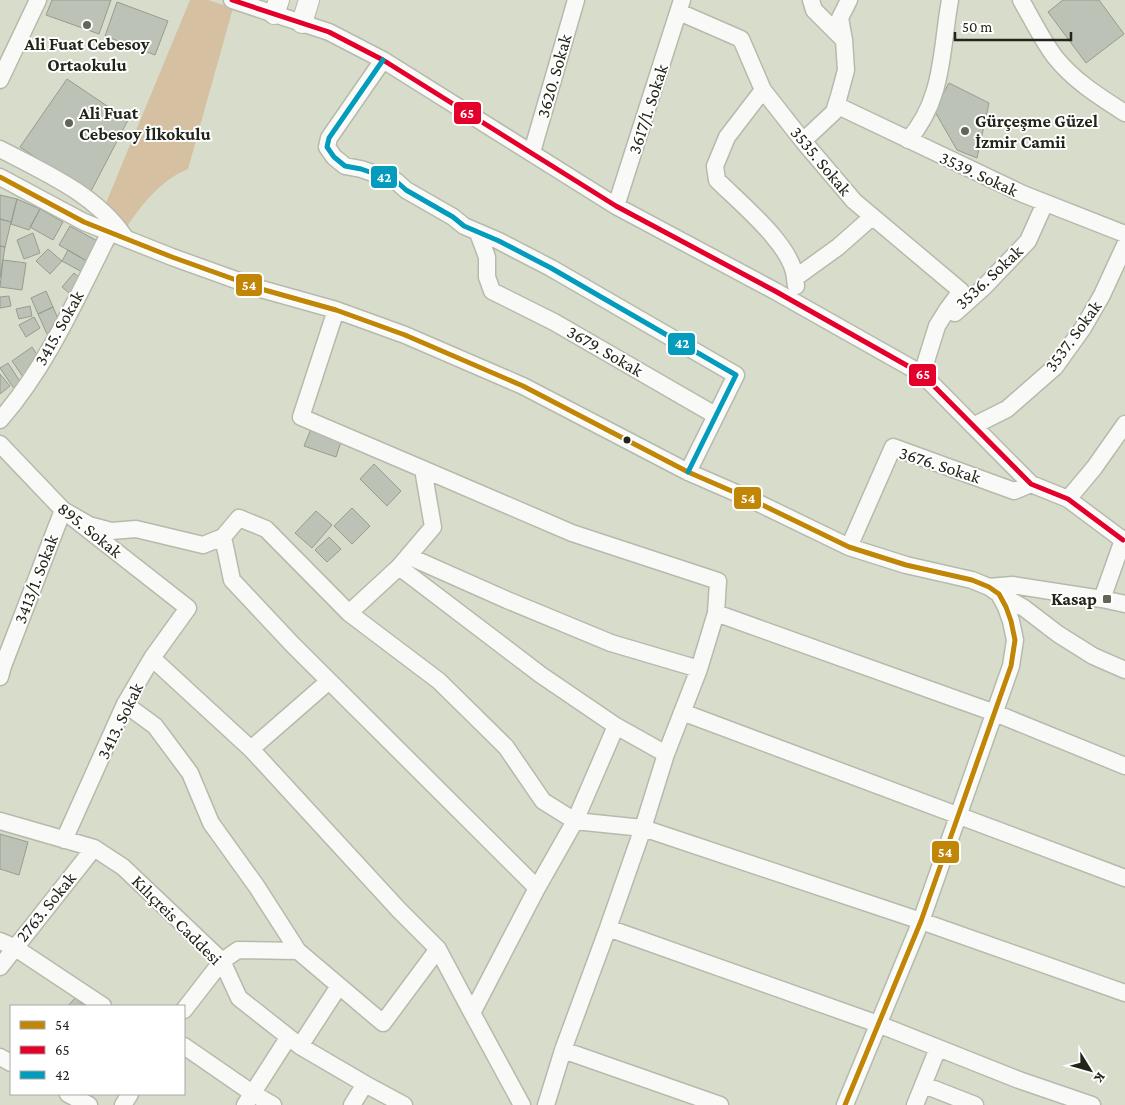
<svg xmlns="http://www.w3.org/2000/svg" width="1125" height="1105" viewBox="0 0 1125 1105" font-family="'Crimson Pro',serif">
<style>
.green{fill:#d5c1a2}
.building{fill:#bcc2b6;stroke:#969c90}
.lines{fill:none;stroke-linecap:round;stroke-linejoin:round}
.minor-casing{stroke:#b6baac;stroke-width:19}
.major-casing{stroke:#b6baac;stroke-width:22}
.minor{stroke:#f9faf7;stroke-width:16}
.major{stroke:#f9faf7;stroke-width:20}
.bus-1-casing{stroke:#fff;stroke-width:9}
.bus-2-casing{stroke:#fff;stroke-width:9}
.bus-3-casing{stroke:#fff;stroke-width:9}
.bus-1{stroke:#c28606;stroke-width:5}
.bus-2{stroke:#e4002b;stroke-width:5}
.bus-3{stroke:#039cbc;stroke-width:5}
.poi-dot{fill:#626557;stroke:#fff;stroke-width:2}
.bus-dot{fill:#222519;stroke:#fff;stroke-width:2}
.labels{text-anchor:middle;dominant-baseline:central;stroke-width:4;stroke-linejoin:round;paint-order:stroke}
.poi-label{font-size:18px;font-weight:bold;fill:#222519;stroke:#fff;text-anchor:start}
.street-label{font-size:18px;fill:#222519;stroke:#fff}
.line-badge{stroke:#fff;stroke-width:2}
.badge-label{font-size:14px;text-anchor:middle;font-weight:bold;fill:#fff}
</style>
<rect width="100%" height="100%" fill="#d8dccb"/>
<path class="green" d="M190,0H208L233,8L188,169C159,181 142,205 125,229L101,215Z"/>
<path class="building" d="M52,0H111L99,34L46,15Z
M1063,0H1099L1124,34L1086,63L1048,12Z
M117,2L168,21L155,55L105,36Z
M67,79L128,120L90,193L20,147Z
M949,83L989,103L977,158L957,150L934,110Z
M0,195L17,199L11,222L0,219Z
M17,199L40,209L29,230L11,224Z
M40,209L63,222L53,240L30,227Z
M0,219L11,222L5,247L0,246Z
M70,226L101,243L90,263L59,245Z
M33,233L40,253L24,259L17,240Z
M0,246L5,247L0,278Z
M48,249L62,261L50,274L36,261Z
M68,250L90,263L84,273L62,261Z
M3,260L26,263L22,290L0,287Z
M74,273L83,281L74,297L62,287Z
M46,291L53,307L38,314L31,298Z
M9,296L11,306L0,308V297Z
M30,306L32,316L19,319L16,309Z
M53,307L61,326L47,334L38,314Z
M34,317L40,328L26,337L19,325Z
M32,347L42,362L23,377L12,361Z
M8,363L23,386L17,393L0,368Z
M0,374L10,386L0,394Z
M311,429L342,439L336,457L304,446Z
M374,464L401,491L387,506L360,479Z
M352,508L370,526L352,544L334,526Z
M316,511L332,525L312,548L295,533Z
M329,537L341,549L327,562L315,550Z
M0,834L28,842L19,875L0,869Z
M75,998L85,1006H68Z"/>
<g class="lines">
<g class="minor-casing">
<path id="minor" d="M232,0L329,32L383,60L616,206L775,291L922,374L1031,484L1068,499L1123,540
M811,0L814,10L844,40
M1021,0C1032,19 1042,40 1055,57C1074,81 1100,97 1125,113
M679,12L741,39L763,90L803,141L854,201L961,291L947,310
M383,60L329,138L327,147L334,157L345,166L361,169L396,181L406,190L453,217L464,226L499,241L551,268L736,375L688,472
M0,80L38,0
M763,90L727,137L715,166L717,180C740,203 793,246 795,278
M836,105L1023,194L1125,234
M908,140C944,100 941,49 950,0
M803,141L834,112L839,96L846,70L844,40L840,18L849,0
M0,149C44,172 95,194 124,236
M532,152L576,0
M0,177L84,222L172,257L261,289L336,310L405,335L523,386L688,472L750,499L849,547L906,565L972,580L989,587L999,594L1006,607L1011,621L1015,640L1011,666L921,921L845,1105
M616,206L682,0
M478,233L487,257V277L492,291L554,322L715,415
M796,286L795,278L838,247L872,217
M336,310L301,417L423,469
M922,374L937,326L947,310L955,313L984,287L1028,241L1045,203
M0,420C48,365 77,297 110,232
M973,426L1007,409L1055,367L1083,328L1102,295L1125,245
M0,444L63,510L188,608L152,658L125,704L64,840
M1068,499L1094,468L1125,424
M223,537L232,580L292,644L537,888
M849,547L893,447L1014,491L1031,484
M408,556L507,600L611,643L699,669
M399,567L541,675L616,726L575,821L537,888L472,1013L522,1105
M989,587L1012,585L1102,599L1125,604
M999,594L1024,608L1058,634L1093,656L1125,670
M1102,599L1123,540L1125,539
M349,613L399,567L433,527L423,469L572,533L718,581L716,613L699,669L666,754L643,828L608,928L878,1024L1019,1080L1092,1105
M716,613L995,713L1125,766
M152,658L251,749L399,910L438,949L472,1013
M0,677L3,666L63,510L89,525L111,531L136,529L203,545L223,537L239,518L266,529L349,613L439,681L506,747L543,801L575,821L643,828L921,921L1125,993
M125,704L155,726L190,773L211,823L257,887L298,951
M682,712L1125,878
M616,726L666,754
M251,749L329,681
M0,821L94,848L123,867L222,961L239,998L300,1046L365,1084L404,1105
M0,941L14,947L103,1006
M0,967L94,848
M184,1010L222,961L238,950L298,951L383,1023L438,949
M184,1046L252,1093L273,1105
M300,1046L339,986
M563,1050L720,1105
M0,1057L11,1063
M924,1085L975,1105
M68,1094L89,1105
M123,1105L130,1094
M245,1105L288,1038
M352,1105L365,1084
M546,1105L563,1050L608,928
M915,1105L938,1048"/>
</g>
<g class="major-casing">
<path id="major" d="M274,14L279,0
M302,23L309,0"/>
</g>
<use href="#minor" class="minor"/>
<use href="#major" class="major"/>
<g class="bus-1-casing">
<path id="bus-1" d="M0,177L84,222L172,257L261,289L336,310L405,335L523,386L688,472L750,499L849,547L906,565L972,580L989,587L999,594L1006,607L1011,621L1015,640L1011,666L921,921L845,1105"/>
</g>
<g class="bus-2-casing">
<path id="bus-2" d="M232,0L329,32L383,60L616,206L775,291L922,374L1031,484L1068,499L1123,540"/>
</g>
<g class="bus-3-casing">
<path id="bus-3" d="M383,60L329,138L327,147L334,157L345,166L361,169L396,181L406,190L453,217L464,226L499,241L551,268L736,375L688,472"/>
</g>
<use href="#bus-1" class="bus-1"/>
<use href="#bus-2" class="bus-2"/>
<use href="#bus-3" class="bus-3"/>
</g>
<g class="poi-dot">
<circle cx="87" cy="25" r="5"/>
<circle cx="69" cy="123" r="5"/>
<circle cx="965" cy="131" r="5"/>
<rect x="1102" y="594" width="10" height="10" rx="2.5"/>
</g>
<circle class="bus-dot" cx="627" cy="440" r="4.5"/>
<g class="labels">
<g class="poi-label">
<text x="87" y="44" text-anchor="middle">Ali Fuat Cebesoy<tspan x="87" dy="21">Ortaokulu</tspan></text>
<text x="79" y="113">Ali Fuat<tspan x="79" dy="21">Cebesoy İlkokulu</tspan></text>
<text x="975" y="121">Gürçeşme Güzel<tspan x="975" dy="21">İzmir Camii</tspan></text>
<text x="1097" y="599" text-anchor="end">Kasap</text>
</g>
<g class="street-label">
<text transform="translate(554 76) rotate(-74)">3620. Sokak</text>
<text transform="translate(648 109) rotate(-72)">3617/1. Sokak</text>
<text transform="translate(821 161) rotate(50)">3535. Sokak</text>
<text transform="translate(979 174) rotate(25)">3539. Sokak</text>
<text transform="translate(989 277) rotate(-43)">3536. Sokak</text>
<text transform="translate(59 328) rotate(-61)">3415. Sokak</text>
<text transform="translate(1073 336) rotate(-54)">3537. Sokak</text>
<text transform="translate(605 351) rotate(30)">3679. Sokak</text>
<text transform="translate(940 465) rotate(18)">3676. Sokak</text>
<text transform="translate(90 530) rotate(39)">895. Sokak</text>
<text transform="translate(36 579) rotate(-69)">3413/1. Sokak</text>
<text transform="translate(120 721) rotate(-64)">3413. Sokak</text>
<text transform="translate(46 907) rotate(-51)">2763. Sokak</text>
<text transform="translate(177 920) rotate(45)">Kılıçreis Caddesi</text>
</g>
</g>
<g class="line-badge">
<rect x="453" y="101" width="29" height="24" rx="5" fill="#e4002b"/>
<rect x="370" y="165" width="28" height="24" rx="5" fill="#039cbc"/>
<rect x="235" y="273" width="28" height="24" rx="5" fill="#c28606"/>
<rect x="667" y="332" width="29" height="24" rx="5" fill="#039cbc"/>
<rect x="908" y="363" width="29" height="24" rx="5" fill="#e4002b"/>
<rect x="733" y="486" width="29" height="24" rx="5" fill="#c28606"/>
<rect x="931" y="840" width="29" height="24" rx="5" fill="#c28606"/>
</g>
<g class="badge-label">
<text x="467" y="118">65</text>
<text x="384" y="182">42</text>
<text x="249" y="290">54</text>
<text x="682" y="348">42</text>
<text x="923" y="379">65</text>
<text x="748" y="503">54</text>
<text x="945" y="857">54</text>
</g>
<rect x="10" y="1005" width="175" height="90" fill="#ffffff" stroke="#a7a8a3"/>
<rect x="20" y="1021" width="25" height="8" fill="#c28606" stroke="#a7a8a3"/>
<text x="55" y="1030" font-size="15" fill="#222519">54</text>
<rect x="20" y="1046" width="25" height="8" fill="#e4002b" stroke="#a7a8a3"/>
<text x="55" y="1055" font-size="15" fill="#222519">65</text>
<rect x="20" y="1071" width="25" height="8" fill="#039cbc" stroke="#a7a8a3"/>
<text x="55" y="1080" font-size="15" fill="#222519">42</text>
<g transform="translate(1090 1070) rotate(127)" stroke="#ffffff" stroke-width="4" paint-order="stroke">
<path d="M0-4L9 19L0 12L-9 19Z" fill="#222519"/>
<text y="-8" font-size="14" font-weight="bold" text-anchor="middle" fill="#222519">K</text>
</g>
<path d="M955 32v8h116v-8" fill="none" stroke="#222519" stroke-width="2.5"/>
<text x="962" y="32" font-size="15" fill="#222519" stroke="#ffffff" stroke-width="4" paint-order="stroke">50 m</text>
</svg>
